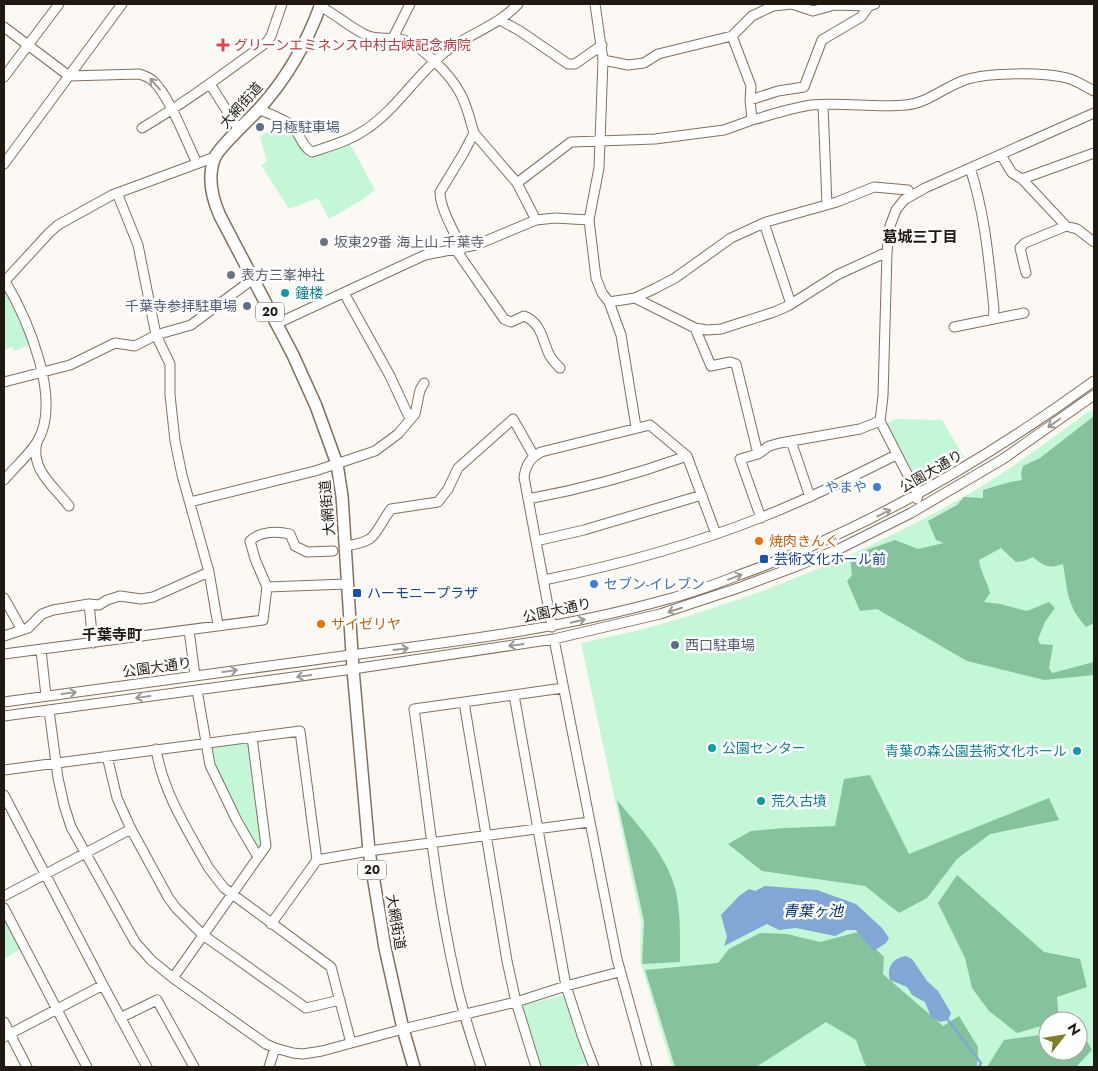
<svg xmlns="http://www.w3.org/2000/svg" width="1098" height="1071" viewBox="0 0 1098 1071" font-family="Jost,'Noto Sans JP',sans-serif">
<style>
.green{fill:#c3f7d7;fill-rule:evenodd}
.forest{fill:#85c29d}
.water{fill:#82a7d7}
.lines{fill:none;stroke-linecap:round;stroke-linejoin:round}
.stream{stroke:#82a7d7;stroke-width:2.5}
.minor-casing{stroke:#83705d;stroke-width:11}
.major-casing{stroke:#83705d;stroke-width:14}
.minor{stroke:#fff;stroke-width:9}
.major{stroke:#fff;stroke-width:11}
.oneway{stroke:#9b9894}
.health-dot{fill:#e0444e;stroke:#fff;stroke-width:2}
.service-dot{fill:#5c6f8a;stroke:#fff;stroke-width:2}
.worship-dot{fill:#6b7280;stroke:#fff;stroke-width:2}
.culture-dot{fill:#0f9aa8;stroke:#fff;stroke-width:2}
.shop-dot{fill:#3f7fe0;stroke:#fff;stroke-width:2}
.food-dot{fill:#e8710a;stroke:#fff;stroke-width:2}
.transit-dot{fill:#1a4fb4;stroke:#fff;stroke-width:2}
.labels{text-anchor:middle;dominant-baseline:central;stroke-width:5;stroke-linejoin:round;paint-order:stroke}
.shield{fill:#fff;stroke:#635e58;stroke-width:1}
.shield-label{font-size:12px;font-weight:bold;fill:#201911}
.health-label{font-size:14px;fill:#be3a42;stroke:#fff;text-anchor:start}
.street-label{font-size:14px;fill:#201911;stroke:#fff}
.service-label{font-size:14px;fill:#4e5e75;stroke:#fff;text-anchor:start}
.worship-label{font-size:14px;fill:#5b616d;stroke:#fff;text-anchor:start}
.culture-label{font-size:14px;fill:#0d838f;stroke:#fff;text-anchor:start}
.shop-label{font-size:14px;fill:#366cbe;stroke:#fff;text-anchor:end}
.food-label{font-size:14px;fill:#c56008;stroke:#fff;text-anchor:start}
.transit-label{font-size:14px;fill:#164399;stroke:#fff;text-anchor:start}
.neighbourhood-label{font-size:15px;font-weight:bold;fill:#201911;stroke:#fff}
.water-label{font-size:15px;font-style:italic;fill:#003069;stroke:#fff}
</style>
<rect width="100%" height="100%" fill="#fcf8f3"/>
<path class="green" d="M281,122L291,128L305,151L349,142L375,190L360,201L329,219L318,198L289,209L261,165L267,161L260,137Z
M5,287L24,324L30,345L14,351L12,347L4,350V289Z
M1094,408V1067H672L640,961L641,921L581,643C606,637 633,632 658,625C769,594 883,545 982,486C1021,462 1057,434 1094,408ZM1048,1021H1078V1051H1048Z
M896,419L942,420L964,457L923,482L913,477L884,424Z
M246,741L249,745L262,846H257L214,765L210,749L212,746Z
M4,917L21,949L4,959Z
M563,995L588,1062L573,1067H539L520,1006Z"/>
<path class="forest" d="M1094,416V623L1086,627C1066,604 1068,592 1063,564C1048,569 1044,566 1033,557L1024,561L1016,562L1001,548L979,560C980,571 987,581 990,593L984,602L1000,604L1027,611L1049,602L1055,608L1045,622L1038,639L1040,644L1053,645L1049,668L1052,673L1094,662V675L1044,680L967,661L877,609L860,611L847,581L852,575L850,558H860L867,550L895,540L918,549L944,543L936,540L928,521L957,505L964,497L983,498V490L1010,482L1022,480L1021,474L1023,466L1040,458Z
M870,775L909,854L1049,798L1059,820L990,834L957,859L927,898L899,913L865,886L762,871L728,844L751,831L785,828L835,826L844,779Z
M617,800C639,827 666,854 675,888C681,911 680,938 680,962L642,964L644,921Z
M957,875L1044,952L1080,959L1087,987L1057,997L1059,1020L1048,1021V1024L1017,1033L989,1011L972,988L965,958L938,903Z
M858,932L884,957L883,974L943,1026L959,1016L978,1047L977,1067H866L856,1040L826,1022L756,1067H675L645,970L718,963L729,949L760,933L787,934L820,942Z
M1080,1028L1092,1050L1076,1067H987L1004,1040L1048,1034V1051H1078V1029Z"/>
<path class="water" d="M765,886L817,890L856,904L882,928L889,938L886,943L874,951L856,930H847L835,936L796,928L779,930L767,924L724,946L727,937L721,915L739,896L749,889L755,891Z
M906,956L912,959L927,981L938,991L951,1013L948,1020L940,1022L931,1017L925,1002L912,995L907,987L890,980C886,967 893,958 906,956Z"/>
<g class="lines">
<path class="stream" d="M948,1020L981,1063L979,1067"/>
<g class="minor-casing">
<path id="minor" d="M595,4L603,60L599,168L589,220L596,278L602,293L609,302L621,335L636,427
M320,6C335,14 351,28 366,35C378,41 392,36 404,40C424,48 450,74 460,93C467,105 470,120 474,133L463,154L440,192C440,209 455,233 462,249
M500,20L520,31L568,64H575L602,45
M4,27L69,76L139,74C145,76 149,77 153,81C169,95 187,143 197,163
M732,36L751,86L750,100L752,120C771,115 791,108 811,105C843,102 874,108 906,105C928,103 944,87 965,80C989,72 1046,72 1070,79C1079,82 1086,87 1094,91
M393,38L410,4
M603,60L628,65L644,63L658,54L732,36L752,16L773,6L792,4L813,11L834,5L869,6L875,4
M4,77L59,4
M210,84L239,130
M750,100L778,91L804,87L822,40L861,17L869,6
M823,105L827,205
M258,109C269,114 283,118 292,126C300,133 301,146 312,152C330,146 349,141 365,130C396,110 416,75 445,52C468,34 498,26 518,4
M142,128C186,102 226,72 267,42L271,36L282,4
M474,133L517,183L536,220
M1001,155L1012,173L1022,179L1066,226
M4,164L122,4
M970,168C985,213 989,262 994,309L993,318
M1022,179L1094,153
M517,183L571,142L655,139L724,130L752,120
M117,193L138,245L156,335L170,364V395L175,441L182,475L209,572L218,625
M764,223L791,304
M456,250L504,319L511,322L524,316C540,322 542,337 548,352C550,358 555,363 560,368
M1026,273L1020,248L1025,243L1066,226L1077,229L1094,242
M4,282L49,233L58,225L112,195L215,157
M344,293L390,376L410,419
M635,298L695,328L707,330L721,329L774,312L788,306L837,275L887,252
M609,302L635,298L656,288L675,278L731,238L766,222L837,202L874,187L908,190L911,195
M276,324L425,255L476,245L536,220L555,218L589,220
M954,327L1024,313
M695,328L711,366L730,362L736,364L758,454
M4,382L70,365L115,343L135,346L156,335L191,325L253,279
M791,441L810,497
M37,442C30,470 54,486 69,506
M4,480C14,468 29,455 37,442C63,400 27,318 5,281
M528,499C583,489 634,475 687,456
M917,499L918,495L880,421L883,396L887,252L890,226L896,210L904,200L925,188L1094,113
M190,502L315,471L375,451L398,434L415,414L420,390L424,383
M761,518L740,459L758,454L769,446L780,443L860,429L880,421
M536,541L584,530L702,495
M345,546C379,541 372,535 391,509L438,502L448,489L458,468L513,419L534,456
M544,580C618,565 692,545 762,517C808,499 852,477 896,455
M267,587L347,584
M4,598L22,630
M89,604L93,643
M552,627L524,477C526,465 530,458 541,452L650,425L687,456L716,534
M189,630L195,676
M4,636L28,628L42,614L53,610L89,604L99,605L107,600L120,596L141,599L153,597L209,572
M554,639L617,959L647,1067
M41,650L46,696
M4,654L263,620L267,587L255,559L250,541C260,531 277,531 290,534L295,546L307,552L333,551
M197,690L210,765L237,821L258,857
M514,695L566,986L583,1038L594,1067
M4,702C117,686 230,671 343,656C452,642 561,629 668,599C692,593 716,584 739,575C868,529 984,461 1094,381
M464,702L507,961L516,1002L536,1067
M49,710L58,778L64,805L71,827L135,942L151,960L173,978L266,1044L275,1048L293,1053L303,1054L322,1051L403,1029L516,1002L566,986L619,972
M4,716L353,669L554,639L660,614L741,587L797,566L839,549L911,513L1003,459L1094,395
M156,749C163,792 187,829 208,867L224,888L331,967L351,1043
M107,756L117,798L131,829L168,897L176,908L203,935L306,1008L340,1000
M4,770L300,731L317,860
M4,795L103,985L147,1067
M4,896L131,829
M4,908L87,1067
M271,924L317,860L369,851L589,822
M173,978L266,846L252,737
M120,1018L157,1000L194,1067
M4,1022L27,1067
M4,1037L103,985
M269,1067L275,1048
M481,1067C471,1037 461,1007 455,976C435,888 427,798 414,709L563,688"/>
</g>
<g class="major-casing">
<path id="major" d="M321,4C307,43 287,78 259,109C249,120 221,145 215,157C207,176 212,198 220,216L293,355L316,406L337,464L342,496L353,669L369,851L385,948L403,1029L414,1067"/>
</g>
<use href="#minor" class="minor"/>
<use href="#major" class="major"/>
</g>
<defs><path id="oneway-shaft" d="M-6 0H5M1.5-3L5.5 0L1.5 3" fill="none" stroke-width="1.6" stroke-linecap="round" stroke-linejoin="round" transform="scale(1.25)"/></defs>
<g class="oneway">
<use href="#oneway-shaft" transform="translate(155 84) rotate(-131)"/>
<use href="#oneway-shaft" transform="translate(1054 423) rotate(145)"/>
<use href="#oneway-shaft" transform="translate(884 513) rotate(-27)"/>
<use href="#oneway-shaft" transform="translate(735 577) rotate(-20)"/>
<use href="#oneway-shaft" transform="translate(675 610) rotate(163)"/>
<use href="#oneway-shaft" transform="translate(578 621) rotate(-13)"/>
<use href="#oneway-shaft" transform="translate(516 645) rotate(172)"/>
<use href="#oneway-shaft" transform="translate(401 649) rotate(-7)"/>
<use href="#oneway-shaft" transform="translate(230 671) rotate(-8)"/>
<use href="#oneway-shaft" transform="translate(304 676) rotate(172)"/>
<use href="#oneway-shaft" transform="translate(69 693) rotate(-8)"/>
<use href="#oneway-shaft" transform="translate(143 697) rotate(172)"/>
</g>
<path class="health-dot" d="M220.5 37.5h5v5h5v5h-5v5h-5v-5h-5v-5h5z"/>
<g class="service-dot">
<circle cx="260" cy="127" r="5"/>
<circle cx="247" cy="306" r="5"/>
<circle cx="675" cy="645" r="5"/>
</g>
<g class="worship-dot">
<circle cx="324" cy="242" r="5"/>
<circle cx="231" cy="275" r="5"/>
</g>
<g class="culture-dot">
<circle cx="285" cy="293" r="5"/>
<circle cx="712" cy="748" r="5"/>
<circle cx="1077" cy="751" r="5"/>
<circle cx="761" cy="801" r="5"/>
</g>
<g class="shop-dot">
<circle cx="877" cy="487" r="5"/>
<circle cx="594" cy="584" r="5"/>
</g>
<g class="food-dot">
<circle cx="759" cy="541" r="5"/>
<circle cx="321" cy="624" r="5"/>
</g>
<g class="transit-dot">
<rect x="759" y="554" width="10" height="10" rx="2.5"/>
<rect x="352" y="588" width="10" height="10" rx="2.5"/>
</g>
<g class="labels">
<g class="shield">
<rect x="256" y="302.5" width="28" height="19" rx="4"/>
<rect x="358" y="860.5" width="28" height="19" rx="4"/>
</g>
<g class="shield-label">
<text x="270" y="312">20</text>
<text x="372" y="870">20</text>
</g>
<g class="health-label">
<text x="234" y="45">グリーンエミネンス中村古峡記念病院</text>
</g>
<g class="street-label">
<text transform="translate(241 105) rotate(-48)">大網街道</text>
<text transform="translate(931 471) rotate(-30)">公園大通り</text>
<text transform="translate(327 508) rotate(-95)">大網街道</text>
<text transform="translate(557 610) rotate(-12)">公園大通り</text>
<text transform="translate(157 667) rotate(-8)">公園大通り</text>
<text transform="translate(396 922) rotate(80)">大網街道</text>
</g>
<g class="service-label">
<text x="270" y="127">月極駐車場</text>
<text x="237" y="306" text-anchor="end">千葉寺参拝駐車場</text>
<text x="685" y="645">西口駐車場</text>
</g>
<g class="worship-label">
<text x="334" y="242">坂東29番 海上山 千葉寺</text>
<text x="241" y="275">表方三峯神社</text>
</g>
<g class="culture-label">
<text x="295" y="293">鐘楼</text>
<text x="722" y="748">公園センター</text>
<text x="1067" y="751" text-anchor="end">青葉の森公園芸術文化ホール</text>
<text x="771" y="801">荒久古墳</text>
</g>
<g class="shop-label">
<text x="867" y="487">やまや</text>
<text x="604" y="584" text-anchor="start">セブン-イレブン</text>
</g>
<g class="food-label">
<text x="769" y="541">焼肉きんぐ</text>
<text x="331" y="624">サイゼリヤ</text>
</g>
<g class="transit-label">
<text x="774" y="559">芸術文化ホール前</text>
<text x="367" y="593">ハーモニープラザ</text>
</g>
<g class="neighbourhood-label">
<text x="920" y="237">葛城三丁目</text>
<text x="112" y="635">千葉寺町</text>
</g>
<g class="water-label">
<text x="813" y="911">青葉ヶ池</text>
</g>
</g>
<rect width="1098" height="1071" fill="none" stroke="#201911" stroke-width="10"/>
<g transform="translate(1063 1036) rotate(59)"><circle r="24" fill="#ffffff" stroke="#a6a3a0"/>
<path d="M0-4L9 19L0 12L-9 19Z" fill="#807f27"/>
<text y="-8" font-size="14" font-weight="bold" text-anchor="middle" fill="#201911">N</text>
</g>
</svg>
